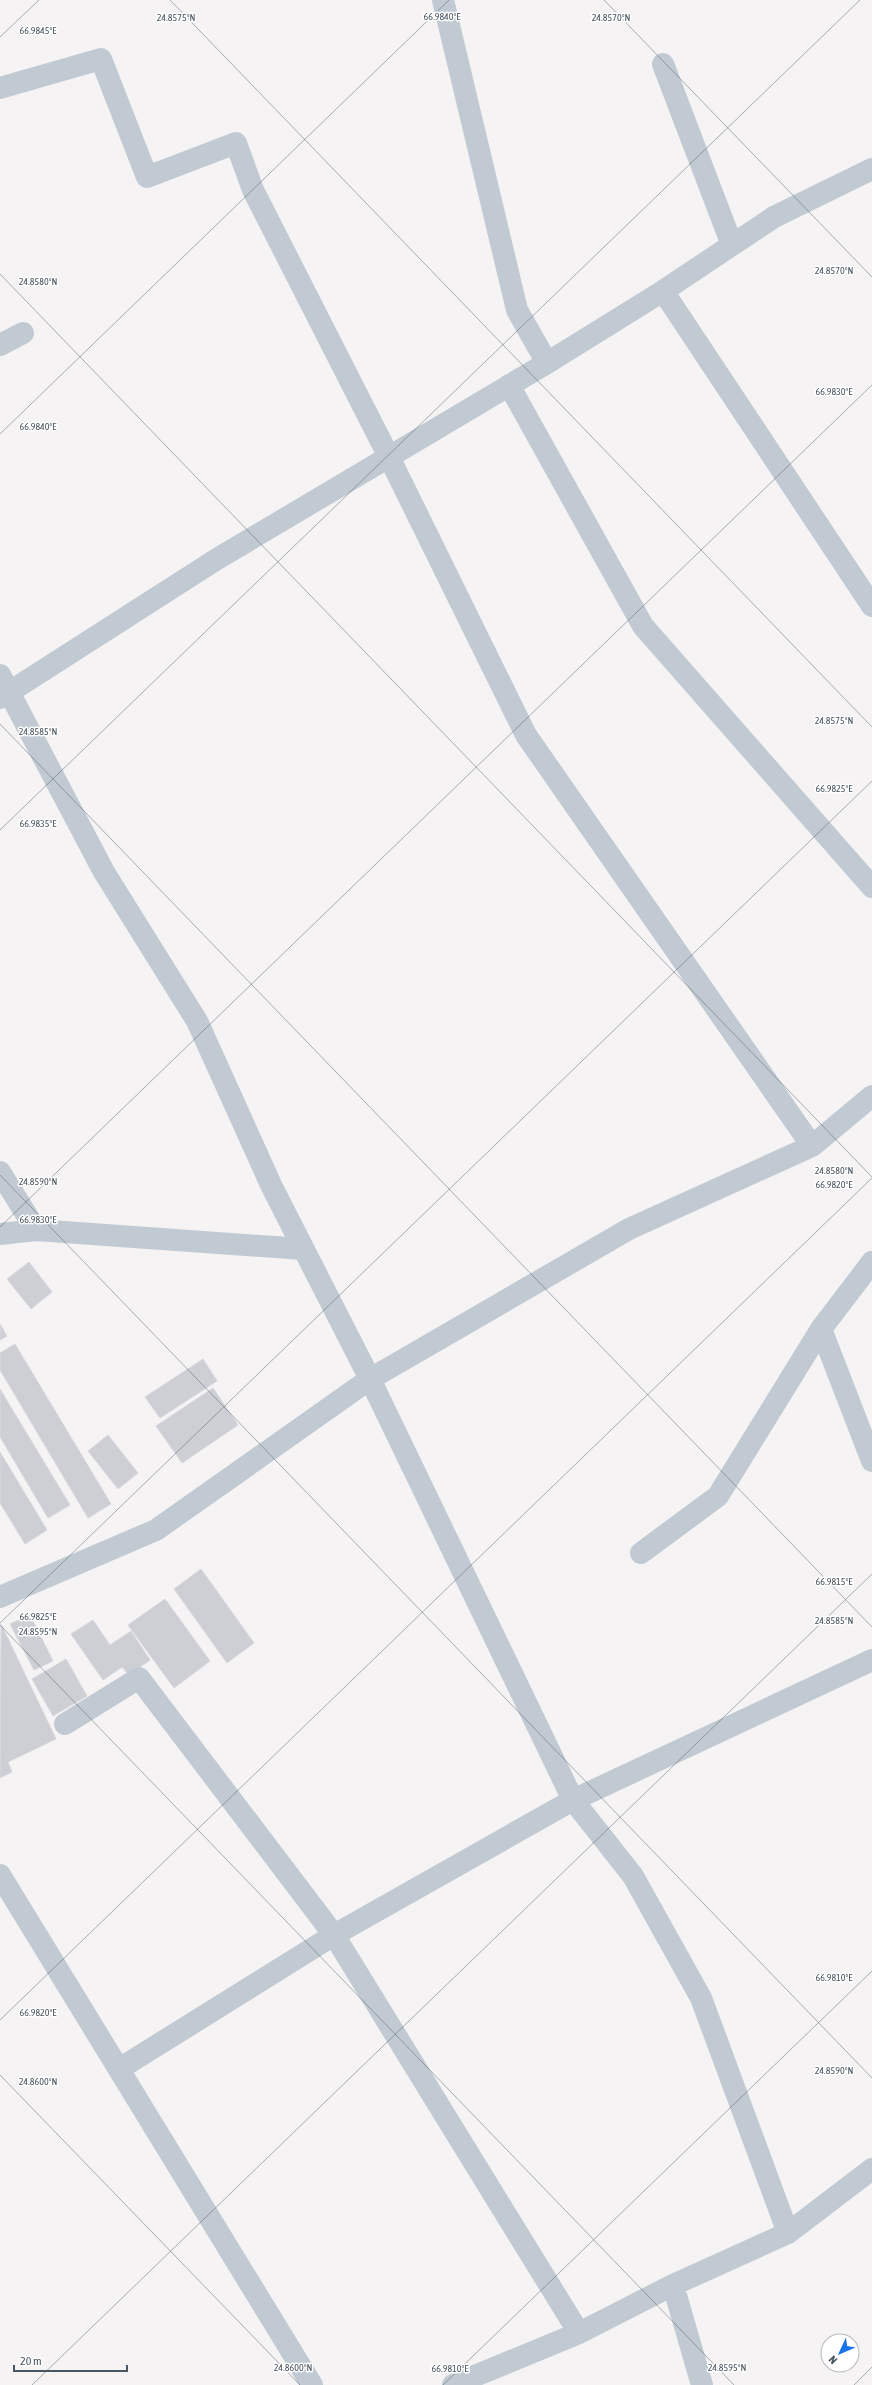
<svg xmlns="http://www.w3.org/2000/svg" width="872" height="2385" viewBox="0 0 872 2385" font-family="'Asap Condensed',sans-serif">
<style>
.building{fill:#cdcfd5;stroke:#d7d9de}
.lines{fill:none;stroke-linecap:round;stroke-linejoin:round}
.street{stroke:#c1cad2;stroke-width:22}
.ticks{fill:none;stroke:#4a5661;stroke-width:1;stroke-opacity:0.45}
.ticks-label{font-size:10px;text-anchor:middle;fill:#4a5661;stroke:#fff;stroke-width:3;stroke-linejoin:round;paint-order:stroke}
</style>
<rect width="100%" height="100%" fill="#f5f3f3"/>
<path class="building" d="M29,1262L52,1292L31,1309L7,1279Z
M0,1324L7,1336L0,1340Z
M15,1344L111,1504L88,1518L0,1370V1353Z
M203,1359L217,1381L160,1418L145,1397Z
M213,1388L238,1425L182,1463L156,1426Z
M0,1389L70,1505L48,1518L0,1437Z
M108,1435L138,1473L118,1489L88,1451Z
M0,1452L47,1530L25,1544L0,1503Z
M201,1569L254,1643L227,1663L174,1589Z
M165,1599L210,1661L174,1688L128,1625Z
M30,1615L53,1661L34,1670L10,1624Z
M93,1620L110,1645L131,1631L150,1660L129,1675L122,1667L103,1680L71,1634Z
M1,1624L56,1739L8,1762L12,1772L0,1778Z
M66,1659L87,1696L53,1716L32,1679Z"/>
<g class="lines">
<path class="street" d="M443,0L517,310L547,363
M663,64L732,245
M0,88L101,59L147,177L236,143L253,190L390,459L526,735L812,1146
M663,291L872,606
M0,345L23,333
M509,385L643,626L872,887
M0,675L104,872L197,1021L272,1187L370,1379L573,1800L633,1876L701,1998L788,2233
M0,698L217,559L547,363L663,291L774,217L872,169
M0,1172L36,1230
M0,1234L36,1230L303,1249
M821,1329L872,1461
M641,1553L718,1496L821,1329L872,1262
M0,1597L156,1530L370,1379L629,1229L812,1146L872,1096
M65,1724L139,1678L334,1935L579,2333
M0,1875L312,2385
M119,2069L334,1935L573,1800L872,1660
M673,2285L702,2385
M453,2385L579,2333L673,2285L788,2233L872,2169"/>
</g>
<path class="ticks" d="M170,0L872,727M604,0L872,277M0,37L39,0M0,274L872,1177M0,434L449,0M0,724L872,1627M0,830L860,0M0,1175L872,2078M0,1227L872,385M0,1623L872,781M0,1625L734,2385M0,2020L872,1178M0,2075L300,2385M32,2385L872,1574M443,2385L872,1971M854,2385L872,2367"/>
<g class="ticks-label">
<text x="442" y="20">66.9840°E</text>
<text x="176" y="21">24.8575°N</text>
<text x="611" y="21">24.8570°N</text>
<text x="38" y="34">66.9845°E</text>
<text x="834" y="274">24.8570°N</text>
<text x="38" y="285">24.8580°N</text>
<text x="834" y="395">66.9830°E</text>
<text x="38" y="430">66.9840°E</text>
<text x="834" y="724">24.8575°N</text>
<text x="38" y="735">24.8585°N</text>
<text x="834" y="792">66.9825°E</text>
<text x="38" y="827">66.9835°E</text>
<text x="834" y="1174">24.8580°N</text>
<text x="38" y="1185">24.8590°N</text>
<text x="834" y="1188">66.9820°E</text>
<text x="38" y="1223">66.9830°E</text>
<text x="834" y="1585">66.9815°E</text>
<text x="38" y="1620">66.9825°E</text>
<text x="834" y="1624">24.8585°N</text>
<text x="38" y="1635">24.8595°N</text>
<text x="834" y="1981">66.9810°E</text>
<text x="38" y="2016">66.9820°E</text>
<text x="834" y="2074">24.8590°N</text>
<text x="38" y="2085">24.8600°N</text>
<text x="293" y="2371">24.8600°N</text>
<text x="727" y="2371">24.8595°N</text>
<text x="450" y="2372">66.9810°E</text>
</g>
<g transform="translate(840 2353) rotate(226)"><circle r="19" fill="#ffffff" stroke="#b7bbc0"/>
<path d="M0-3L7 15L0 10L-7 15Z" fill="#1a73e8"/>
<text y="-6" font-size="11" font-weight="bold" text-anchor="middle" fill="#4a5661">N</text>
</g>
<path d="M14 2365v6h113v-6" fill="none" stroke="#4a5661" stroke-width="2"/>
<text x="20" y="2365" font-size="12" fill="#4a5661" stroke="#ffffff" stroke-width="3" paint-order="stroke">20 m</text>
</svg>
